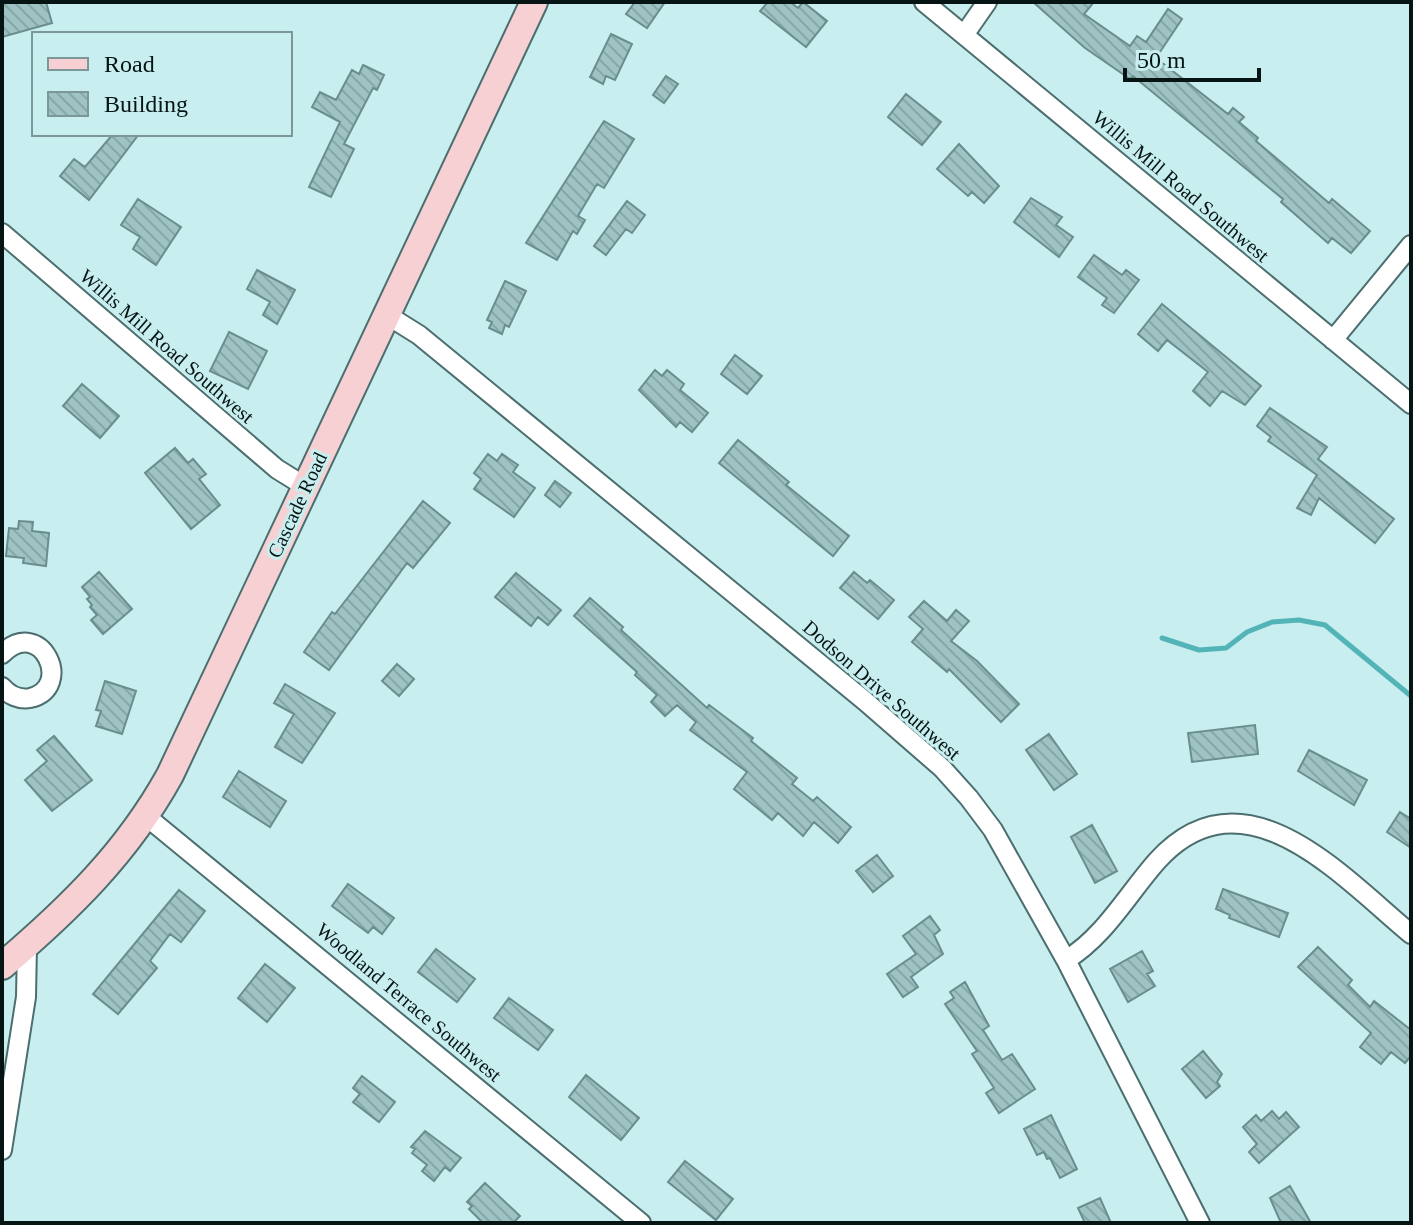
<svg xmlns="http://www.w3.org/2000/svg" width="1413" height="1225" viewBox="0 0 1413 1225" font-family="'Times New Roman',serif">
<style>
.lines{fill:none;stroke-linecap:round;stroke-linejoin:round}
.stream{stroke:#53b4b7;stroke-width:5}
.building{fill:url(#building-back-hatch);stroke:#6a8d8e;stroke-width:2}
.street-casing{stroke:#4c6e6f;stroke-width:22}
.secondary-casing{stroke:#4c6e6f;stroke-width:30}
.street{stroke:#fff;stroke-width:18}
.secondary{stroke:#f6d0d2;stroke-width:26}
.labels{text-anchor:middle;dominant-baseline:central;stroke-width:6;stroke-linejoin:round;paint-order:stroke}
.street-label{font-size:20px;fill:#071414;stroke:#c8eeef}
</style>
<defs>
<pattern id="building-back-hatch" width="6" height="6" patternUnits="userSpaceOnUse" patternTransform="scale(2)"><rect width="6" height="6" fill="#9fc3c4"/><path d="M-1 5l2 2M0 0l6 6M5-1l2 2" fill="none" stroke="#87a7a8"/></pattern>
</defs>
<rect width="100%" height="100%" fill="#c8eeef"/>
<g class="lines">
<path class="stream" d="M1162,638L1199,650L1226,648L1247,632L1272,622L1299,620L1325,625L1411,696"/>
</g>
<path class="building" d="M2,2H46L52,23L2,37Z
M635,2H665L647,28L626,14Z
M768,2H790L798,8L803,2L827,21L806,47L760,11Z
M1033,2H1094L1084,14L1130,46L1137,36L1146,42L1168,9L1182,19L1156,58L1228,114L1233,108L1244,117L1239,122L1258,138L1256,141L1329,203L1332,199L1370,231L1351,253L1332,238L1328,243L1281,202L1283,199L1173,109L1133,76L1130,79L1085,48Z
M611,34L632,44L615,80L606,76L603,84L590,77Z
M363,65L384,75L377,90L373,88L344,144L354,149L331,197L309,187L340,122L312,107L320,92L336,100L352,70L359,74Z
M666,76L678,84L664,103L653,95Z
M906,94L941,122L922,145L888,117Z
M604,121L634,139L604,188L597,184L578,216L585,220L577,234L573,231L557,260L526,243Z
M113,134H139L89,200L60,176L74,159L85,167Z
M959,144L999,186L984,203L972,192L968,196L937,169Z
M1031,198L1062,217L1056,225L1073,237L1059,257L1014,222Z
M138,199L181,227L156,265L133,249L140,237L121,225Z
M627,201L645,215L632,233L626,229L606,255L594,246Z
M1094,255L1122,275L1126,270L1139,280L1114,313L1102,305L1107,298L1078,277Z
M257,270L295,290L277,324L263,315L270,302L247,289Z
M505,281L526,291L509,327L505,325L502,334L489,328L492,322L487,320Z
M1162,304L1261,386L1245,405L1222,391L1210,406L1193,391L1208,372L1167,340L1158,351L1138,334Z
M229,332L267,351L248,389L210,371Z
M735,355L762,376L747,394L721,374Z
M655,370L662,376L667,370L684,384L680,390L708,413L692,432L680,422L676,427L639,390Z
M82,384L119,416L100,438L63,406Z
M1270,408L1327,447L1318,459L1394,519L1375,543L1319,498L1311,515L1297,508L1317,475L1268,441L1271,437L1257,426Z
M738,440L789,482L786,485L849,536L833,556L719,463Z
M175,448L188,463L193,459L206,474L199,479L220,505L191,529L145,473Z
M488,454L497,461L502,454L518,465L513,472L535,488L514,517L474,489L481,479L474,473Z
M555,481L571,493L560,507L545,495Z
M423,501L450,523L413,568L407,563L329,670L304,652L332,612L335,614Z
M19,521L33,522L32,531L49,533L46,566L23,563L24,558L6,556L9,528L18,529Z
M99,572L132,609L103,634L91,620L97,615L90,607L92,605L87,599L90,597L82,587Z
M854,572L867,583L870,580L894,600L878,619L840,588Z
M516,573L561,610L548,625L538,617L531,626L495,597Z
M590,598L623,627L621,630L707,708L709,705L753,738L751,741L797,778L792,784L813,801L817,797L851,827L838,843L814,822L803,836L778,813L772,820L734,789L747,772L690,730L696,722L677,705L665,716L651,702L657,695L635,675L637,672L574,616Z
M924,601L947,621L956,610L969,621L951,641L977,661L1019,704L1001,722L949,669L947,672L912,642L923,629L909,617Z
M397,664L414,679L399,696L382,681Z
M105,681L136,691L122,734L96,726L101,711L96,710Z
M285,684L335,713L302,763L275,747L294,714L274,703Z
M1255,725L1258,754L1192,762L1188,733Z
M1049,734L1077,774L1054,790L1026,750Z
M54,736L92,780L52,811L25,780L47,761L37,750Z
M1309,750L1367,780L1354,805L1298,771Z
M239,771L286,801L270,827L223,797Z
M1400,812L1411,819V848L1387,832Z
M1092,825L1117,871L1095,883L1071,837Z
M877,855L893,876L873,892L856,871Z
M348,884L394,918L382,934L373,927L368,933L332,906Z
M1223,889L1288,913L1279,937L1229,918L1230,915L1216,909Z
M179,890L205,911L181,942L170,934L150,961L157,968L118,1014L93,994Z
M930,916L940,930L934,935L943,954L911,977L918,987L903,997L887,974L916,954L903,936Z
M1318,947L1352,980L1348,985L1370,1007L1374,1001L1411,1030V1056L1405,1063L1391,1052L1381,1064L1360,1047L1371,1033L1298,967Z
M436,949L475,979L457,1002L418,972Z
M1142,951L1153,971L1147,974L1155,986L1128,1002L1110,969Z
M265,964L295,988L267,1022L238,998Z
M965,982L989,1026L983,1030L1002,1060L1012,1054L1035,1089L999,1113L986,1093L994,1088L972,1054L977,1051L945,1004L954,998L950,992Z
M509,998L553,1030L538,1050L494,1018Z
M1203,1051L1222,1074L1217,1082L1220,1086L1206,1098L1182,1069Z
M586,1075L639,1118L621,1140L569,1097Z
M362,1076L395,1102L379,1122L353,1102L360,1094L353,1088Z
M1272,1111L1279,1119L1286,1112L1299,1127L1259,1163L1249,1152L1257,1144L1243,1127L1256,1115L1261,1121Z
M1051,1115L1077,1169L1060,1178L1050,1158L1047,1159L1044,1152L1037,1155L1024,1129Z
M425,1131L461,1158L450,1171L445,1167L434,1181L422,1171L427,1165L412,1153L415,1149L411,1147Z
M685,1161L733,1199L716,1220L668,1182Z
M485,1183L520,1216L513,1223H483L469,1209L472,1206L467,1202Z
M1290,1186L1311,1223H1281L1270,1198Z
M1100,1198L1111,1223H1085L1078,1208Z"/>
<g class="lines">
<g class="street-casing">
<path id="street" d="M924,2L1411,404
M964,35L987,2
M2,233L277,469L306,487
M387,315L419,335L865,701L942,768L969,798L993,830L1066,960L1200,1223
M1333,340L1411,245
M2,654C41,615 75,688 30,698C19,700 9,695 2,687
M147,817L641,1223
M1066,960C1105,936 1127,895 1157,861C1244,765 1342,877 1411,934
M2,1150L26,997L27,945"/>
</g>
<g class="secondary-casing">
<path id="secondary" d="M2,966C69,909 127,853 170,775L534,2"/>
</g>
<use href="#street" class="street"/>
<use href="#secondary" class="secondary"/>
</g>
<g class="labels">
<g class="street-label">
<text transform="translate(1181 186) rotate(40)">Willis Mill Road Southwest</text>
<text transform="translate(167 346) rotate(41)">Willis Mill Road Southwest</text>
<text transform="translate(297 505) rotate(-65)">Cascade Road</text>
<text transform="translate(882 690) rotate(41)">Dodson Drive Southwest</text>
<text transform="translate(409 1002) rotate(40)">Woodland Terrace Southwest</text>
</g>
</g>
<rect width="1413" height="1225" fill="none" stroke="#071414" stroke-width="8"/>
<rect x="32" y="32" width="260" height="104" fill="#c8eeef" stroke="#7b9797" stroke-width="2"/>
<rect x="48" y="58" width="40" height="12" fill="#f6d0d2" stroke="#7b9797" stroke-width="2"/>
<text x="104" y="72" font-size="24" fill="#071414">Road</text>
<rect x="48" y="92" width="40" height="24" fill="url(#building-back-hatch)" stroke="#7b9797" stroke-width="2"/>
<text x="104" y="112" font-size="24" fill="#071414">Building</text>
<path d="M1125 68v12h134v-12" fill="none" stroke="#071414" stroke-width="4"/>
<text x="1137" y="68" font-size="24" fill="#071414" stroke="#c8eeef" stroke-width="6" paint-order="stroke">50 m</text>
</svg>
